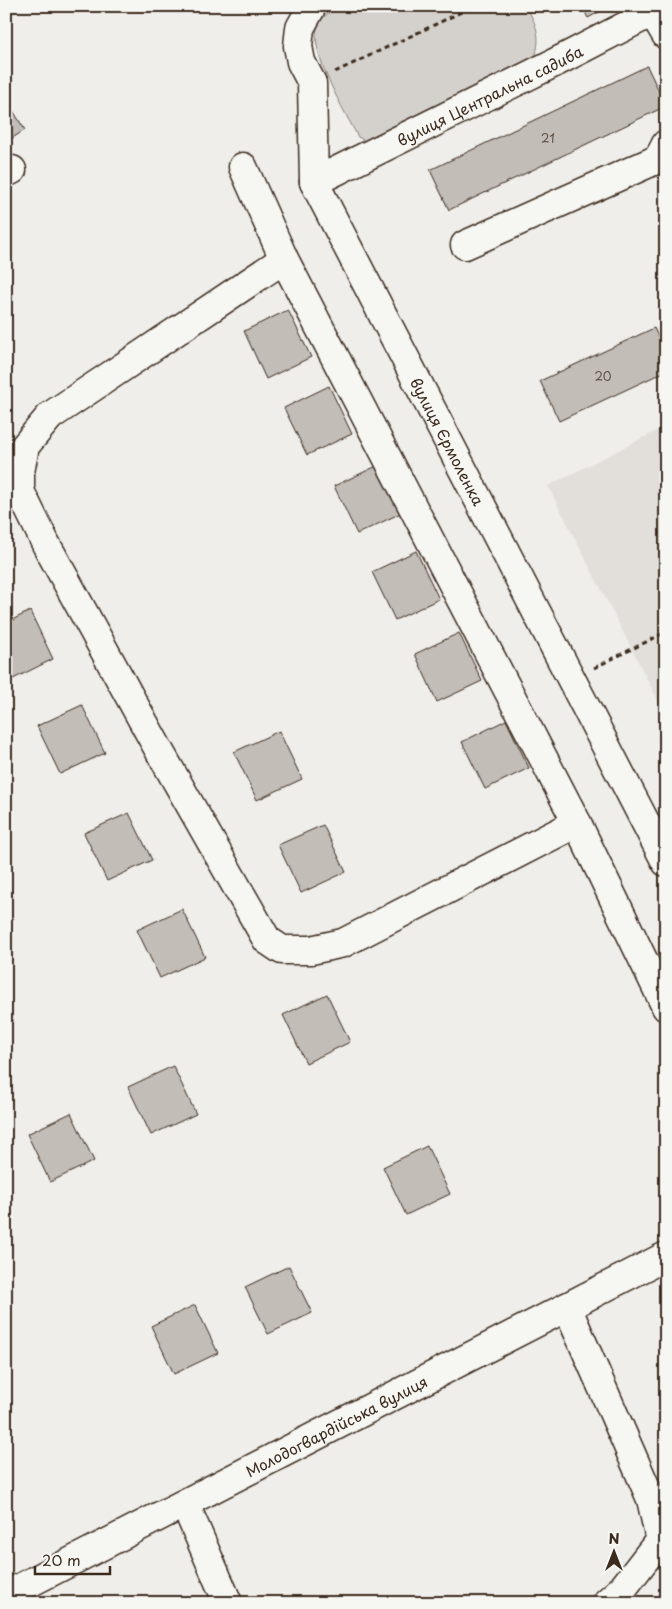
<svg xmlns="http://www.w3.org/2000/svg" width="672" height="1609" viewBox="0 0 672 1609" font-family="'Playpen Sans',sans-serif">
<style>
.built{fill:#e2dfdb}
.green{fill:#d4d1cc;stroke:#887e75}
.building{fill:#c2bdb7;stroke:#3b2a1e}
.lines{fill:none;stroke-linecap:round;stroke-linejoin:round}
.minor-casing{stroke:#3b2a1e;stroke-width:31}
.path{stroke:#3b2a1e;stroke-width:3;stroke-dasharray:5 4;stroke-linecap:butt}
.minor{stroke:#f6f6f2;stroke-width:28}
.labels{text-anchor:middle;dominant-baseline:central;stroke-width:4.5;stroke-linejoin:round;paint-order:stroke}
.number-label{font-size:12px;fill:#5d4f44}
.street-label{font-size:15px;fill:#3b2a1e;stroke:#f6f6f2}
</style>
<rect width="100%" height="100%" fill="#efeeea"/>
<filter id="ink" filterUnits="userSpaceOnUse"><feTurbulence type="fractalNoise" baseFrequency=".02" numOctaves="2"/><feDisplacementMap in="SourceGraphic" scale="10" xChannelSelector="R" yChannelSelector="G"/><feConvolveMatrix kernelMatrix="1 2 1 2 8 2 1 2 1" color-interpolation-filters="sRGB"/></filter>
<g filter="url(#ink)">
<path class="built" d="M666,426V716L548,486Z"/>
<path class="green" d="M341,6H526C538,28 542,38 533,63L367,142L358,137C346,114 310,54 317,29C320,17 331,11 341,6Z"/>
<path class="building" d="M582,6H610L588,18Z
M647,66L666,106L449,210L430,170Z
M7,101L25,130L6,142V102Z
M288,310L311,357L266,379L244,331Z
M654,328L666,353V371L559,421L540,381Z
M329,386L352,434L307,455L284,408Z
M379,465L401,513L357,534L334,486Z
M416,551L439,599L395,620L372,572Z
M30,611L53,659L9,681L6,675V623Z
M459,633L482,681L437,702L415,654Z
M82,705L105,753L60,774L37,726Z
M506,720L529,768L485,789L462,742Z
M279,731L302,779L257,800L234,752Z
M129,813L152,860L107,881L84,833Z
M323,825L346,872L301,893L278,845Z
M182,909L205,957L160,978L137,930Z
M327,994L350,1042L306,1063L283,1015Z
M173,1066L196,1114L151,1135L128,1087Z
M71,1113L94,1161L50,1182L27,1134Z
M427,1146L450,1194L406,1215L383,1167Z
M289,1266L312,1313L268,1334L245,1287Z
M195,1305L218,1353L174,1374L151,1326Z"/>
<g class="lines">
<g class="minor-casing">
<g id="minor">
<path id="s1" d="M310,6L311,8L300,28L298,46L301,62L312,83L314,182L666,862"/>
<path d="M649,6L666,35"/>
<path d="M243,167L284,259L577,823L666,1007"/>
<path d="M6,173L12,170"/>
<path id="s2" d="M314,182L562,59L664,6"/>
<path d="M465,245L658,159L666,144"/>
<path d="M284,259L50,416L25,446L20,472V491L46,544L160,752L267,940L282,950H311L343,943L577,823"/>
<path d="M567,1307L651,1499L660,1540L623,1588L606,1603"/>
<path d="M185,1504L228,1603"/>
<path id="s3" d="M6,1595L666,1256"/>
</g>
</g>
<path class="path" d="M335,72L474,6
M594,668L666,632"/>
<use href="#minor" class="minor"/>
</g>
</g>
<g class="labels">
<g class="number-label">
<text x="548" y="138">21</text>
<text x="603" y="376">20</text>
</g>
<g class="street-label">
<text stroke="none"><textPath href="#s2" startOffset="196">вулиця Центральна садиба</textPath></text>
<text stroke="none"><textPath href="#s1" startOffset="474">вулиця Єрмоленка</textPath></text>
<text stroke="none"><textPath href="#s3" startOffset="371">Молодогвардійська вулиця</textPath></text>
</g>
</g>
<rect width="672" height="1609" fill="none" stroke="#f6f6f2" stroke-width="25"/>
<rect x="12" y="12" width="647" height="1584" fill="none" stroke="#3b2a1e" stroke-width="2" filter="url(#ink)"/>
<g transform="translate(614 1552)" stroke="#f6f6f2" stroke-width="4" paint-order="stroke">
<path d="M0-4L9 19L0 12L-9 19Z" fill="#3b2a1e"/>
<text y="-8" font-size="14" font-weight="bold" text-anchor="middle" fill="#3b2a1e">N</text>
</g>
<path d="M35 1566v8h75v-8" fill="none" stroke="#3b2a1e" stroke-width="2.5"/>
<text x="42" y="1566" font-size="15" fill="#3b2a1e" stroke="#f6f6f2" stroke-width="4" paint-order="stroke">20 m</text>
</svg>
